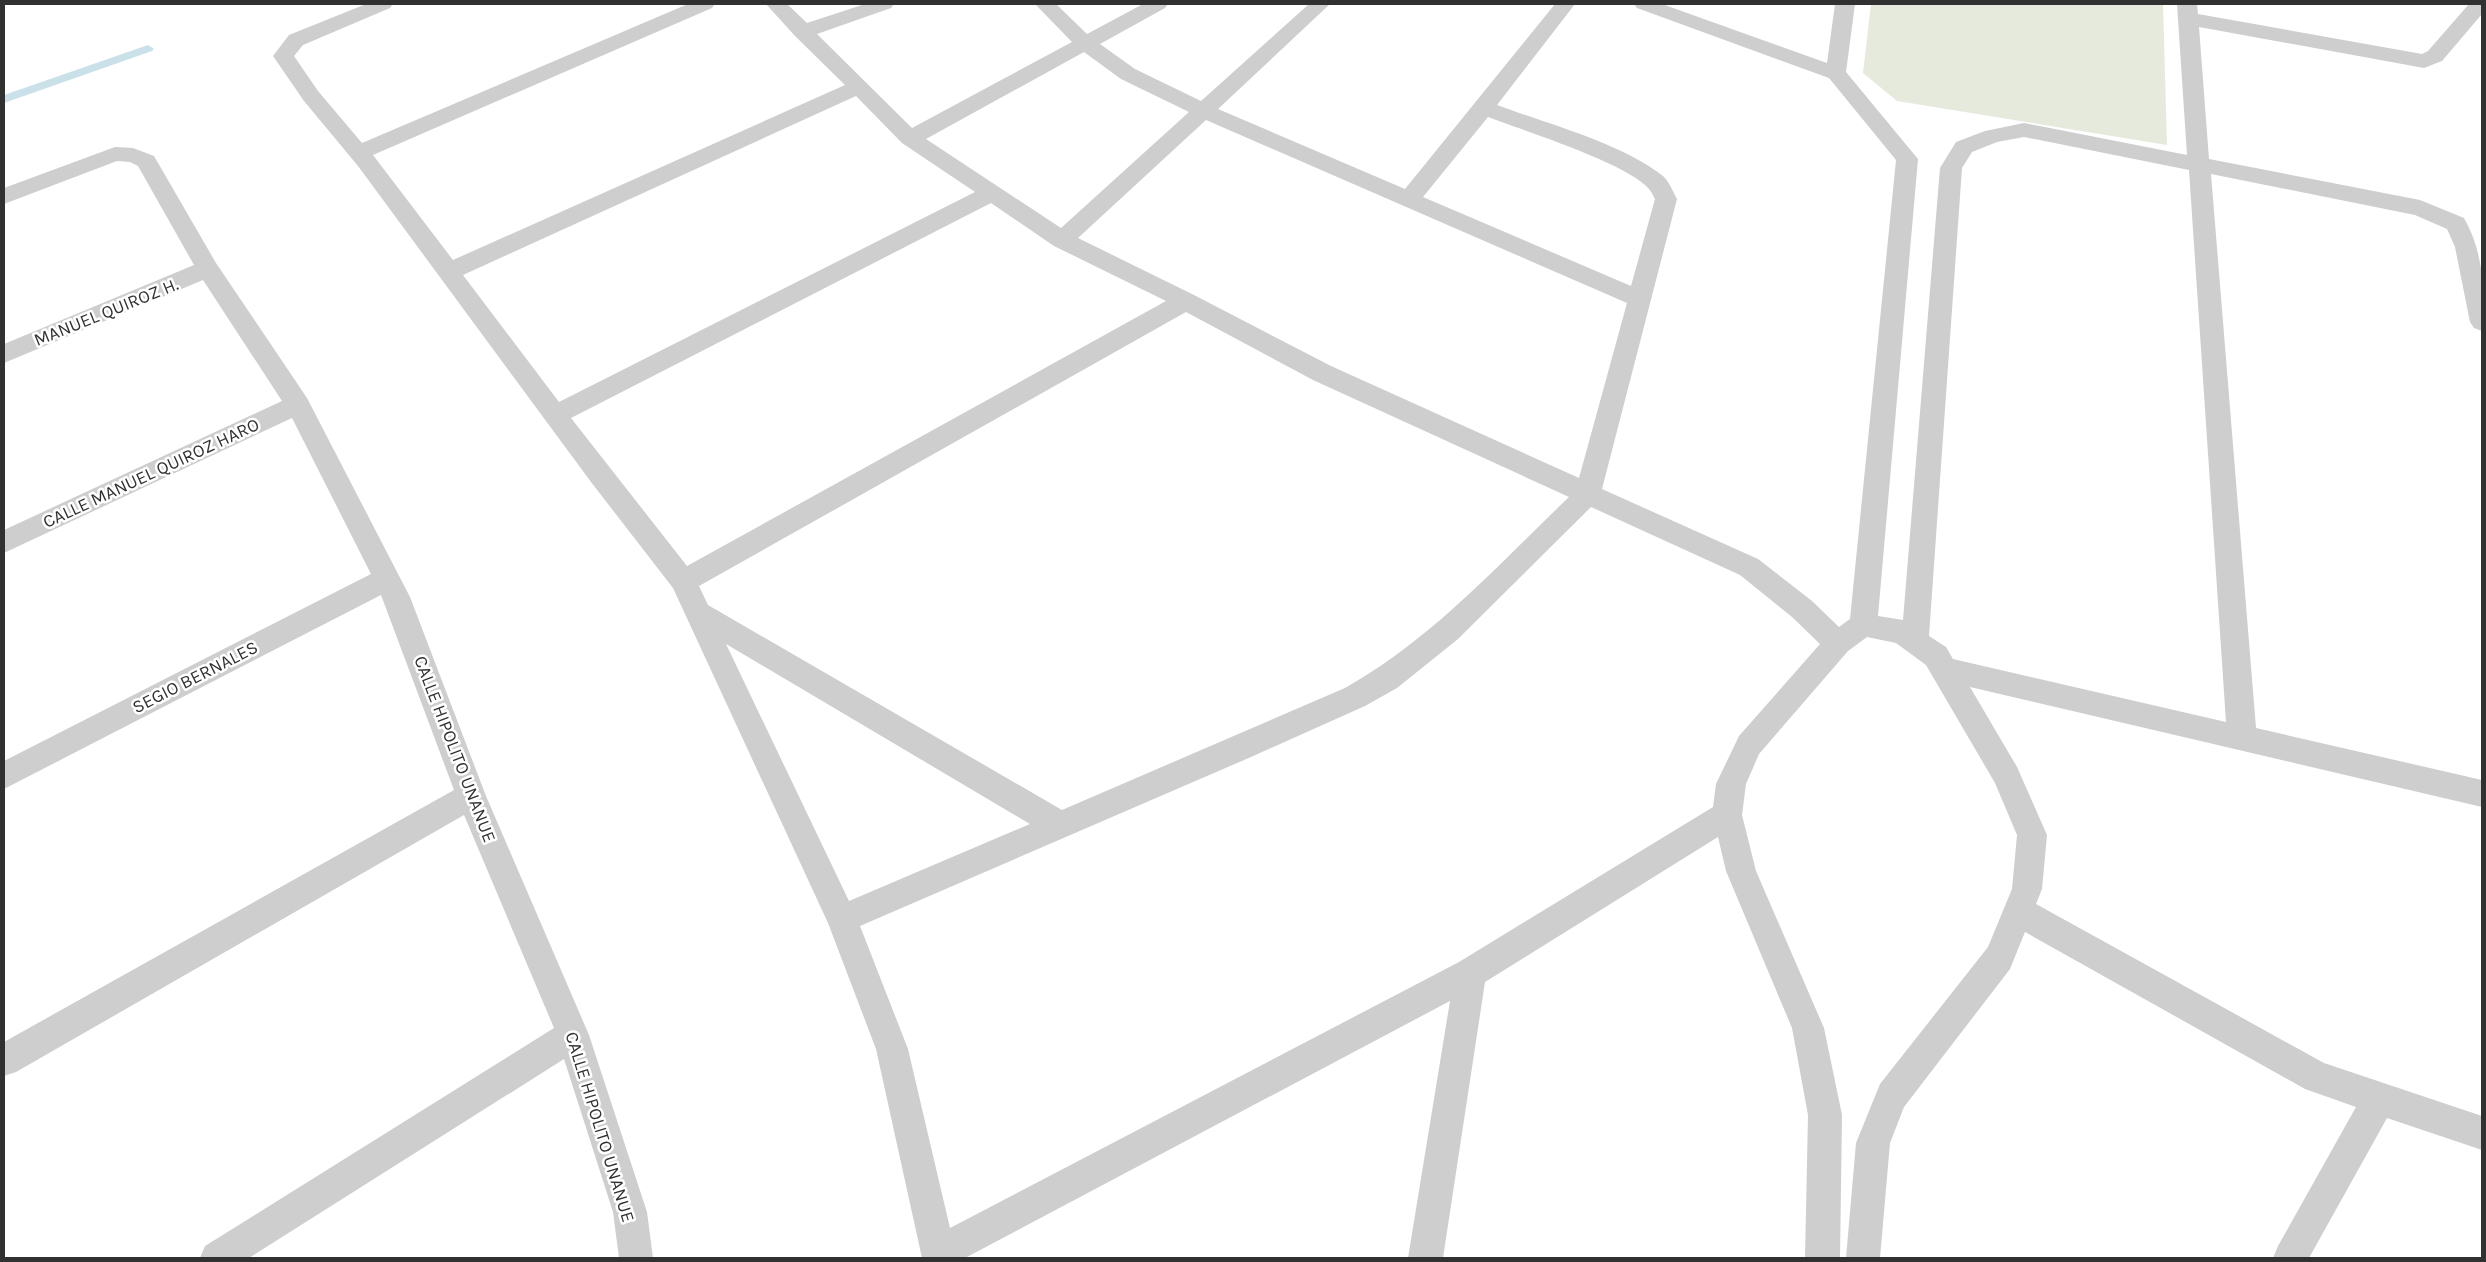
<svg xmlns="http://www.w3.org/2000/svg" width="2486" height="1262" viewBox="0 0 2486 1262" font-family="Karla,sans-serif">
<style>
.green{fill:#e5eadd}
.lines{fill:none;stroke-linecap:round;stroke-linejoin:round}
.stream{fill:#cbe1e9;fill-rule:evenodd}
.minor{fill:#cecece;fill-rule:evenodd}
.labels{text-anchor:middle;dominant-baseline:central;stroke-width:5;stroke-linejoin:round;paint-order:stroke}
.street-label{font-size:18px;fill:#313131;stroke:#fff}
</style>
<rect width="100%" height="100%" fill="#fff"/>
<path class="green" d="M1871,4H2163L2167,145L1897,101L1863,73Z"/>
<g class="lines">
<path class="stream" d="M148,45L154,49L152,51L4,103V95Z"/>
<path class="minor" d="M366,4H393L390,8L303,45L294,56L318,91L362,143L688,4H715L712,8L373,155L453,260L845,85L795,36L766,4H787L807,23L865,4H894L891,8L817,34L912,128L1072,42L1035,4H1056L1087,34L1143,4H1168L1165,8L1100,44L1135,69L1201,101L1309,4H1330L1218,109L1405,189L1555,4H1575L1497,105C1548,124 1621,143 1663,176C1669,181 1673,192 1677,199L1602,489L1758,559L1812,601L1839,627L1850,619L1896,160L1829,78L1637,8L1634,4H1662L1827,63L1835,4H1855L1846,72L1918,159L1878,616L1903,620L1940,168L1956,142L1985,131L2024,123L2187,155L2177,4H2197L2198,14L2422,54L2428,51L2469,4H2482V14L2442,61L2424,68L2199,27L2209,159L2420,200L2464,218C2484,253 2485,292 2482,331L2474,328L2470,322L2455,247L2447,229L2415,215L2211,174L2256,728L2482,780V807L1970,687L2017,767L2047,835L2042,889L2036,904L2324,1063L2482,1116V1150L2387,1118L2309,1258H2273L2278,1246L2356,1107L2305,1089L2025,932L2010,969L1904,1107L1890,1143L1880,1258H1846L1856,1143L1880,1084L1988,947L2012,889L2017,835L1995,783L1926,665L1896,643L1867,637L1848,651L1759,754L1746,784L1742,815L1756,871L1824,1028L1842,1115L1840,1258H1805L1808,1115L1792,1028L1726,871L1718,837L1485,982L1443,1258H1408L1450,1001L965,1258H922L876,1049L828,923L673,588L591,482L358,166L304,101L273,56L289,35ZM1084,52L1121,79L1189,112L1061,228L926,139ZM856,96L902,143L975,192L559,402L463,275ZM1488,117C1522,130 1629,164 1649,189C1652,192 1653,196 1655,199L1631,286L1423,197ZM1206,120L1627,303L1579,478L1331,366L1194,295L1078,238ZM2024,137L2189,170L2226,722L1953,659L1946,647L1929,636L1962,168L1972,152L1997,142ZM991,203L1054,246L1166,301L687,566L571,418ZM1186,312L1313,380L1569,497C1498,565 1431,640 1345,688L1062,810L708,605L699,586ZM1591,507L1740,575L1792,617L1820,644L1739,736L1716,784L1713,807L1459,962L950,1228L908,1049L860,926L1251,757L1365,706L1397,688L1458,639ZM726,644L1030,824L849,901Z
M115,147L133,148L154,156L216,263L307,398L410,597L486,796L589,1035L647,1212L653,1258H619L613,1212L564,1059L249,1258H200L205,1246L554,1028L464,815L16,1072L4,1076V1042L454,790L381,595L4,789V761L371,574L292,418L4,553V530L282,401L203,280L4,363V344L194,265L138,166L130,162L117,161L4,204V188Z"/>
</g>
<g class="labels">
<g class="street-label">
<text transform="translate(106 312) rotate(-22)">MANUEL QUIROZ H.</text>
<text transform="translate(151 473) rotate(-25)">CALLE MANUEL QUIROZ HARO</text>
<text transform="translate(195 677) rotate(-27)">SEGIO BERNALES</text>
<text transform="translate(455 749) rotate(69)">CALLE HIPOLITO UNANUE</text>
<text transform="translate(600 1127) rotate(73)">CALLE HIPOLITO UNANUE</text>
</g>
</g>
<rect width="2486" height="1262" fill="none" stroke="#313131" stroke-width="10"/>
</svg>
